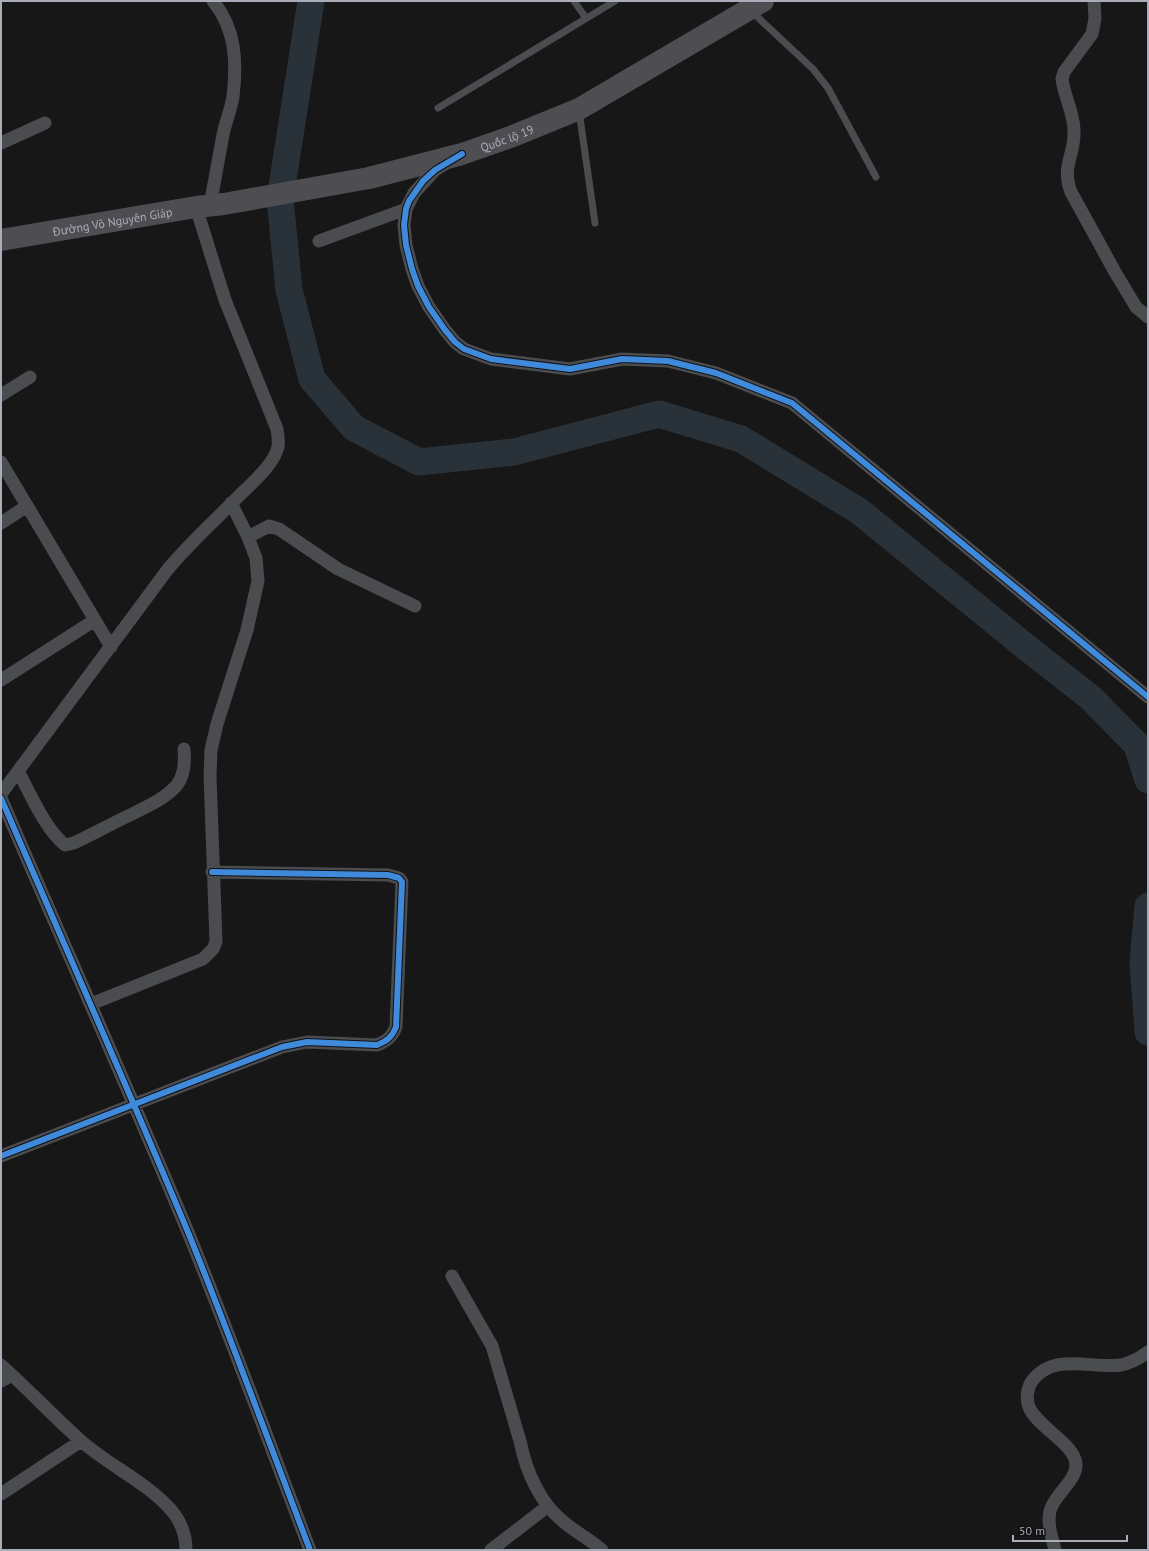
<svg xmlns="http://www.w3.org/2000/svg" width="1149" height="1551" viewBox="0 0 1149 1551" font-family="'PT Sans',sans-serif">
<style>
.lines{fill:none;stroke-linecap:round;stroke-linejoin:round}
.river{stroke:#2a3239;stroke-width:27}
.service{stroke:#4b4c50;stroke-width:7}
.minor{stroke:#4b4c50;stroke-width:13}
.trunk{stroke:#4e4e52;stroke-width:22}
.cycleway-casing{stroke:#111113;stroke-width:8}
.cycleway{stroke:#408adc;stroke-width:6}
.labels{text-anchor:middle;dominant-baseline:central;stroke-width:3;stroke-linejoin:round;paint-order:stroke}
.street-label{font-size:12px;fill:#a8adb8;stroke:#111113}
</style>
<rect width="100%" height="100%" fill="#171717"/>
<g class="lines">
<path class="river" d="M311,1L280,199L289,290L312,379L354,428L419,462L514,452L659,414L741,439L859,511L1026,647L1091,698L1137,745L1148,780
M1148,906L1143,962L1148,1032"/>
<path class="service" d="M574,1L586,18
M751,11L813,69L828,88L876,177
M438,108L615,1
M579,111L595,223"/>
<path class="minor" d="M1094,1L1095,19L1092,34L1064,72L1062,79C1064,96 1074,113 1074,131C1075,156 1061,165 1071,192L1115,272L1136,307L1148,317
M1,143L45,123
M447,163L435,170L414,193L406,209L404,225L406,245L412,269L418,286L429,307L445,330L455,342L464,349L491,359L570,369L622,359L668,361L716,373L792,403L1148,697
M210,205C215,180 219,155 224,130C227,119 231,108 233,97C237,62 236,29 213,1
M319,241L406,209
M1,395L30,377
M1,462L111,647
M1,523L27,506
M248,537L269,526L279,529L338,569L415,606
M1,680L95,620
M18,771C30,793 45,829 65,845L74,843C93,834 111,824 130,815C146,807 165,799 177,785C185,775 185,761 184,749
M1,794L168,569C188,545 211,524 234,501C247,487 273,467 278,447C279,441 278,435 277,429L225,300L196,207
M1,798C64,945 129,1090 190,1237C232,1341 270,1445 310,1550
M91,1004L203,959L213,949L216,942L210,776L211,750L217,724L247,630L258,581L256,558L248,537L231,503
M1,1156L282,1047L307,1042L377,1045C387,1041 392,1037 396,1027L402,882L399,878L388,875L212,872
M452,1276L492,1346L520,1441C526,1471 540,1504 565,1523C577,1533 591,1540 602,1550
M1,1365C28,1389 53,1416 80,1440C109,1466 147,1482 172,1511C181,1522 186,1535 186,1550
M1,1381L12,1375
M1,1494L81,1441
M491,1550L548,1506
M1055,1550C1052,1538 1047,1524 1050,1511C1054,1494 1077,1481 1076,1464C1075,1444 1037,1427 1029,1407C1026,1399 1027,1388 1032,1381C1054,1352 1091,1369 1121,1365C1131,1363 1140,1358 1148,1352"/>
<path class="trunk" id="s1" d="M1,240L196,207L224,204L369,178L462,154L513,136L579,109L763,1"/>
<g class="cycleway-casing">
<path id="cycleway" d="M462,154L435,170L423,181L409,201L406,209L404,225L406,245L412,269L418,286L429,307L445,330L455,342L464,349L491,359L570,369L622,359L668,361L716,373L792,403L1148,697
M1,798C64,945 129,1090 190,1237C232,1341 270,1445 310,1550
M1,1156L282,1047L307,1042L377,1045C387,1041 392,1037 396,1027L402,882L399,878L388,875L212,872"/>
</g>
<use href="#cycleway" class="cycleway"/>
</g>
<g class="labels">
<g class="street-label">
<text stroke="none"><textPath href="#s1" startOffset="517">Quốc lộ 19</textPath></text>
<text stroke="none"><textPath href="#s1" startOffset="113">Đường Võ Nguyên Giáp</textPath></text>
</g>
</g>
<rect width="1149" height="1551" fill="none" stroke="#a8adb8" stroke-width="4"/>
<path d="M1013 1535v6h114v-6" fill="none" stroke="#a8adb8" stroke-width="2"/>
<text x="1019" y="1535" font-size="12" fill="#a8adb8" stroke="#111113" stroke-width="3" paint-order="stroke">50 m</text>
</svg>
